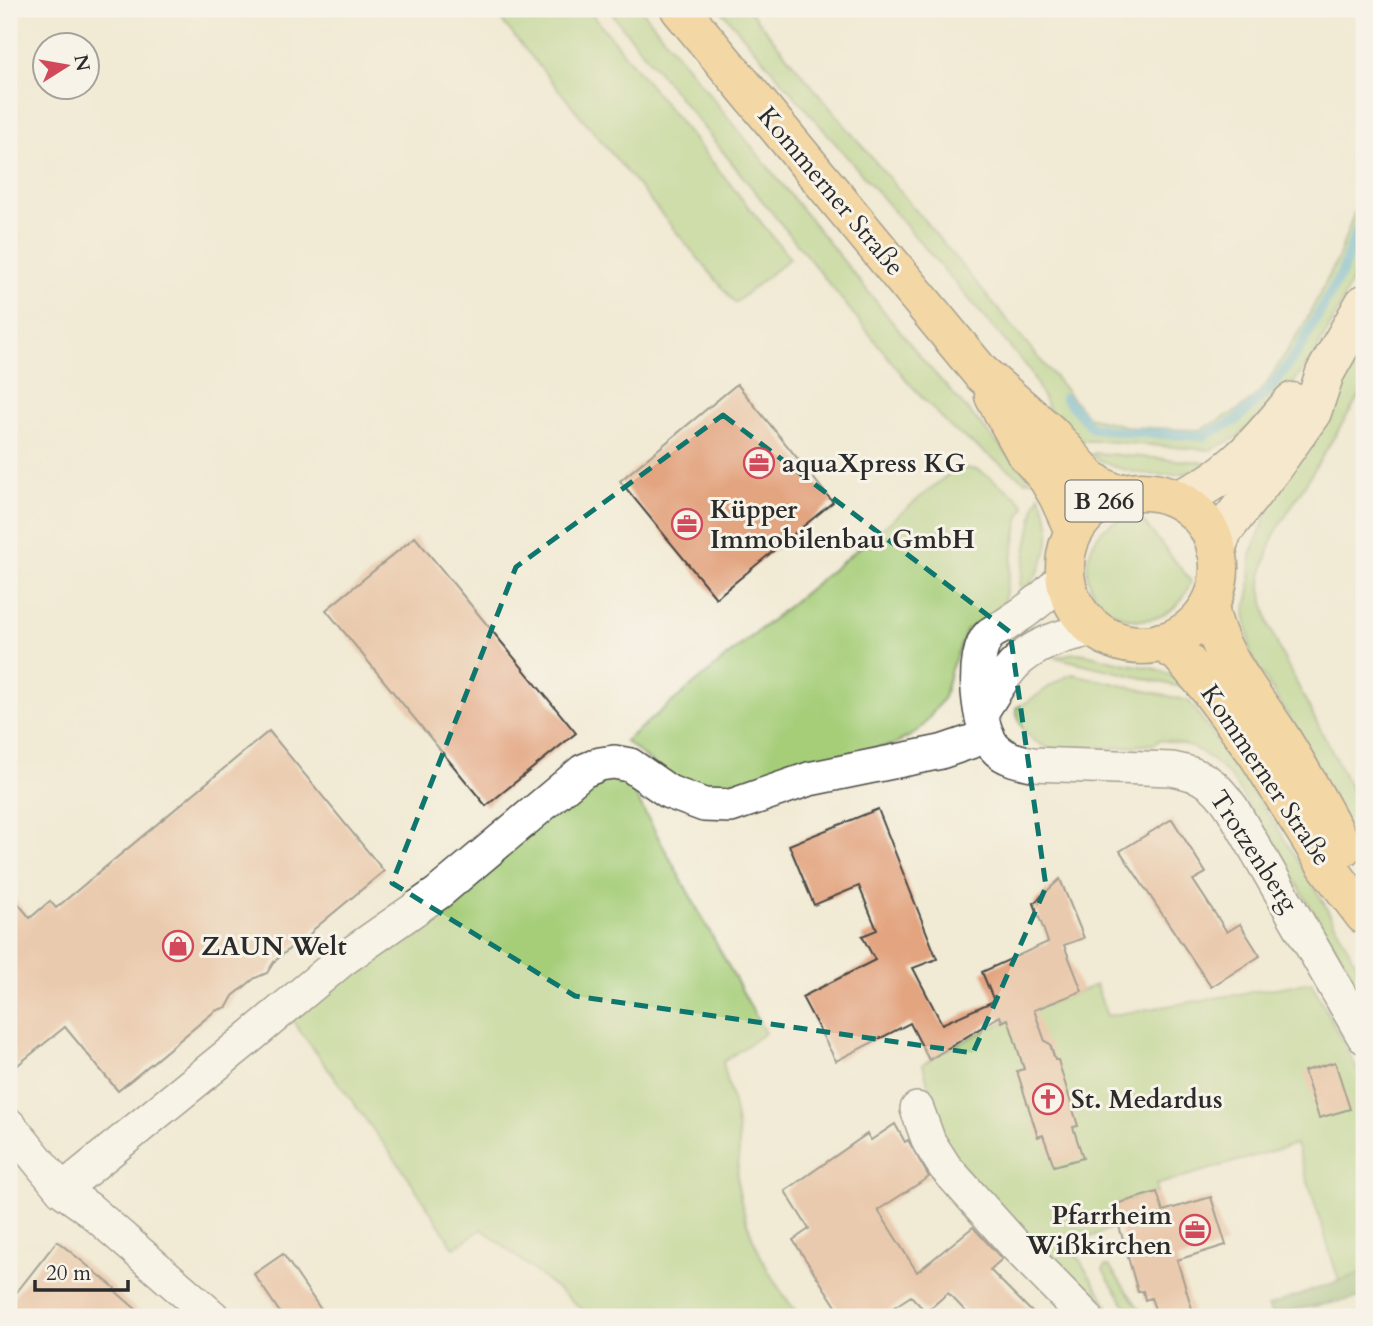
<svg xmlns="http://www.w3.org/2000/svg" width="1373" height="1326" viewBox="0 0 1373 1326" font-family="Cardo,serif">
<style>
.green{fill:#a6ce79;stroke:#687c52;stroke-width:2}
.forest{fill:#84b169;stroke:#586e4a;stroke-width:2}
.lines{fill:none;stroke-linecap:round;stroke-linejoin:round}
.stream{stroke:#4baaca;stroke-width:10}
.building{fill:#e3a480}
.street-casing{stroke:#494844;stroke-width:36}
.secondary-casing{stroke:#494844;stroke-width:41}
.primary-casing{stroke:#494844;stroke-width:41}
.street{stroke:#fff;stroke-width:33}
.secondary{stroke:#fce6c4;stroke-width:38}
.primary{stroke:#f7c06c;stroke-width:38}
.marked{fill:none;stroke:#0f766e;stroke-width:5;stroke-dasharray:14 9;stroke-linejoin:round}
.labels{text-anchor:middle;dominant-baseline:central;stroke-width:6;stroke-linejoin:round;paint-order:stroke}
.shield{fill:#f7f3e8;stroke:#686764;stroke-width:2}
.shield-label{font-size:24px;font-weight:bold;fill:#2b2b2b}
.street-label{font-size:26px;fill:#2b2b2b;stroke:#f7f3e8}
.poi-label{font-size:26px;font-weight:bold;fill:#2b2b2b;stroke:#f7f3e8;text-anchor:start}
</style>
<rect width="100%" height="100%" fill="#f7f3e8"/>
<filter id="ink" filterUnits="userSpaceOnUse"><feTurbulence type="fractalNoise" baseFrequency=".0143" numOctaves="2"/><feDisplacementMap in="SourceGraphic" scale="14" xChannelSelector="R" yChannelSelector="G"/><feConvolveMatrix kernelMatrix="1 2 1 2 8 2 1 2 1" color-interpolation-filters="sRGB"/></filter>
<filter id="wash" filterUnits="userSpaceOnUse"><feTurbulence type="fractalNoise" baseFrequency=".00686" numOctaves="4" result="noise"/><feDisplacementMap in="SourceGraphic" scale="28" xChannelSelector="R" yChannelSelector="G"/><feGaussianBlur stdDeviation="1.57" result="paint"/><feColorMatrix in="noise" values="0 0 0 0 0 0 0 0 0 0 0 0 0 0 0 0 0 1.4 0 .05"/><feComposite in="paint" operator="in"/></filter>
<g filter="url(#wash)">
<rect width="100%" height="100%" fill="#f1ead4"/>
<path class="green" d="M492,9H588L790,258L735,303Z
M608,9H641L927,365L1031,480L1025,481L952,429L909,383Z
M720,9H748L1088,417L1130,427L1200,430L1235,412L1251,400L1265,386L1307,319L1338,258L1364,185V255L1333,321L1314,355L1291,386L1236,438L1210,450L1101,441H1077L1056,423L1029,369Z
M1364,350V388L1274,535L1262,573L1261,588L1269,625L1281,653L1364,814V854L1297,731L1251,655L1245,611L1250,590L1251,555L1279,484Z
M1095,453L1201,462L1209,465C1172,483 1124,475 1090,455Z
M957,467L979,470L1016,496L1025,506L1019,519L1004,601L991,615L967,630L951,669L944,697L923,726L912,735L893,745L840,755L770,774L738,789L716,794L682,787L625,741Z
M1040,495C1043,504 1047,513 1049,522C1052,547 1039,578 1021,594L1020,584L1035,505Z
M1138,515L1191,581C1165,656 1060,611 1094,542C1102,526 1121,516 1138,515Z
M1074,653C1092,653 1101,659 1118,662C1147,669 1160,664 1185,685L1180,687L1054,657Z
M1073,674L1189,701L1275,824L1321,898L1364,978V1017L1342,977L1351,972L1232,779C1208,754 1194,743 1159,740L1155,744C1140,745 1125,748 1110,748C1095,748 1079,743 1066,752C1040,749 1020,736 1016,708C1036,699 1052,681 1073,674Z
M610,778L627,780L765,1033L723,1062C729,1090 739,1120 739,1148C739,1161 736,1172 738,1186C745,1232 770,1282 801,1317H592L482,1229L454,1248L406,1174L291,1019L589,784Z
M1311,982L1364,1082V1272L1339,1281L1296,1144L1156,1185L1157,1192L1113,1205L1118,1225L1071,1246L1115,1317H1099L942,1143L923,1064C977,1030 1036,1009 1096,985L1107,1016Z
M1105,1266H1109L1145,1317H1133L1107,1277L1103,1270Z"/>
<path class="forest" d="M1364,1272V1297L1271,1314L1268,1306Z"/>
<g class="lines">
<path class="stream" d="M1065,398L1092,428L1123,432L1203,436L1235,421L1271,388L1298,351L1342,272L1364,211"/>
</g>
<g id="blocks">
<path class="building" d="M737,384L833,502L716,598L620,481Z
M415,537L576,733L486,806L326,610Z
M269,731L384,871L313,930L307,940L295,944L274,962L267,973L255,978L233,996L227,1007L215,1011L118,1091L65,1027L9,1072V892L30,918L50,901L56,908Z
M878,809L937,959L913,968L942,1024L994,1001L982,972L1048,942L1034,903L1060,879L1084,938L1064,945L1082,991L1034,1010L1045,1041L1050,1044L1055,1060H1058L1078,1126L1073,1127L1083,1158L1054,1166L1043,1135L1038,1137L1017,1071L1024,1069L1008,1019L1002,1022L1000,1016L929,1060L910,1023L836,1061L802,997L875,960L862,936L877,930L859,886L814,905L789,845Z
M1172,819L1206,873L1193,880L1227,932L1240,924L1260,956L1211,987L1120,851Z
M1335,1062L1350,1109L1319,1118L1304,1071Z
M895,1124L905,1142L908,1140L929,1177L878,1210L917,1272L973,1227L1002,1259L990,1270L1037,1317H971L948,1293L926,1312L911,1296L879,1317H843L793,1240L809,1229L785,1191L867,1134L871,1140Z
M1157,1192L1163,1211L1211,1197L1226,1245L1177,1260L1193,1312L1176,1317H1164L1162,1310L1156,1312L1151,1298L1145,1300L1143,1291L1138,1292L1113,1205Z
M57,1241L115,1288L114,1290L145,1317H9V1302Z
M283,1254L300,1279L326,1317H283L254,1274Z"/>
</g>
</g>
<g filter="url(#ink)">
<use href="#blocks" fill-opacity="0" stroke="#494844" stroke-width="2"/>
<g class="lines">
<g class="street-casing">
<path id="street" d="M1065,575C1049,594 1029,610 1008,623C1003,627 995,630 990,634C969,653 977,733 997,750C1007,759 1019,761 1032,764L1172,769C1203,775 1214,782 1232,808L1364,1037
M982,711C992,697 1001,679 1013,666C1034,643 1066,634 1096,629
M917,1109L929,1142L945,1167L1015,1245L1086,1317
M9,1125L62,1190L89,1209L213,1317
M62,1190L245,1041L342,960L438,893L583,771L600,764L614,762L630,765L669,792L704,805L731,806L809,779L941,752L988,736"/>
</g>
<g class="secondary-casing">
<path id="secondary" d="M1177,499C1226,482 1260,441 1292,402
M1216,549L1223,531L1273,467L1312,412L1325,373L1364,304"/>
</g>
<g class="primary-casing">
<path id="primary" d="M680,9L981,373L1051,434L1088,477L1100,486L1117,494
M994,396L1025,452L1048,479L1058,496L1074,531
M1065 568a77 77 0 1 1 154 0a77 77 0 1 1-154 0Z
M1209,606C1218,657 1254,695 1281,738C1303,773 1323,810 1343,847
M1161,642L1179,653L1206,685L1258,755L1327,866L1364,915"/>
</g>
<use href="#street" class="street"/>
<use href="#secondary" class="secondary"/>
<use href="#primary" class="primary"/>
</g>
</g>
<path d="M0 0H1373V1326H0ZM723,415L1010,632L1046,887L973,1053L575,996L392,883L516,567Z" fill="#f1ead4" fill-opacity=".55" fill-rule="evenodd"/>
<path class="marked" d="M723,415L1010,632L1046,887L973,1053L575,996L392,883L516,567Z"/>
<defs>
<g id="office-ring" transform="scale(1.575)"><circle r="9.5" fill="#f7f3e8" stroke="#d1495b" stroke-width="1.5"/><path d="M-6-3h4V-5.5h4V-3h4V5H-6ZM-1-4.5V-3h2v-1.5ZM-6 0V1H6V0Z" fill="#d1495b"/></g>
<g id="shop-ring" transform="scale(1.575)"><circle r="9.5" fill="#f7f3e8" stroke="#d1495b" stroke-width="1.5"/><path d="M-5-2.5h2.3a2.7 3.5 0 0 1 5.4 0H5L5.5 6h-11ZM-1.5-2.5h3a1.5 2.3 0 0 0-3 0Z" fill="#d1495b"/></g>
<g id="church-ring" transform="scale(1.575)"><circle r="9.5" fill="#f7f3e8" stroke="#d1495b" stroke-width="1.5"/><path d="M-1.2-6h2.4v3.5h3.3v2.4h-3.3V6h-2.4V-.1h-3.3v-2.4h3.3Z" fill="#d1495b"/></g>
</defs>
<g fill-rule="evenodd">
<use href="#office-ring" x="759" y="463"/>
<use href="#office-ring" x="687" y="524"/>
<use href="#shop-ring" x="178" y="946"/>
<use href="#church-ring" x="1048" y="1099"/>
<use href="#office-ring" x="1195" y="1230"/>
</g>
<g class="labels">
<rect class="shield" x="1065.5" y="480.5" width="77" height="41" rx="5"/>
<g class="shield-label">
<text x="1104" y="501">B 266</text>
</g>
<g class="street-label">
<text transform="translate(831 191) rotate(50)">Kommerner Straße</text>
<text transform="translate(1266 775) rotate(56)">Kommerner Straße</text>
<text transform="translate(1254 851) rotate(57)">Trotzenberg</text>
</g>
<g class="poi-label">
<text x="782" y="463">aquaXpress KG</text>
<text x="710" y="509">Küpper<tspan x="710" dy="30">Immobilenbau GmbH</tspan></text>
<text x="201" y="946">ZAUN Welt</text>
<text x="1071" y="1099">St. Medardus</text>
<text x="1172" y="1215" text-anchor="end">Pfarrheim<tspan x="1172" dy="30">Wißkirchen</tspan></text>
</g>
</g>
<rect width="1373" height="1326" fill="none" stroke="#f7f3e8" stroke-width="35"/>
<g transform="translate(66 66) rotate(79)"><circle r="33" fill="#f7f3e8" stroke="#a5a39c" stroke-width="2"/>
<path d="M0-5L12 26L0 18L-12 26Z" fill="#d1495b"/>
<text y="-10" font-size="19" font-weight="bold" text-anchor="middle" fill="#2b2b2b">N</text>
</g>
<path d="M35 1280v10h93v-10" fill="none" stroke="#2b2b2b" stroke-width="3.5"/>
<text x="46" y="1280" font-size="21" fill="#2b2b2b" stroke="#f7f3e8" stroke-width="5" paint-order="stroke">20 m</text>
</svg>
